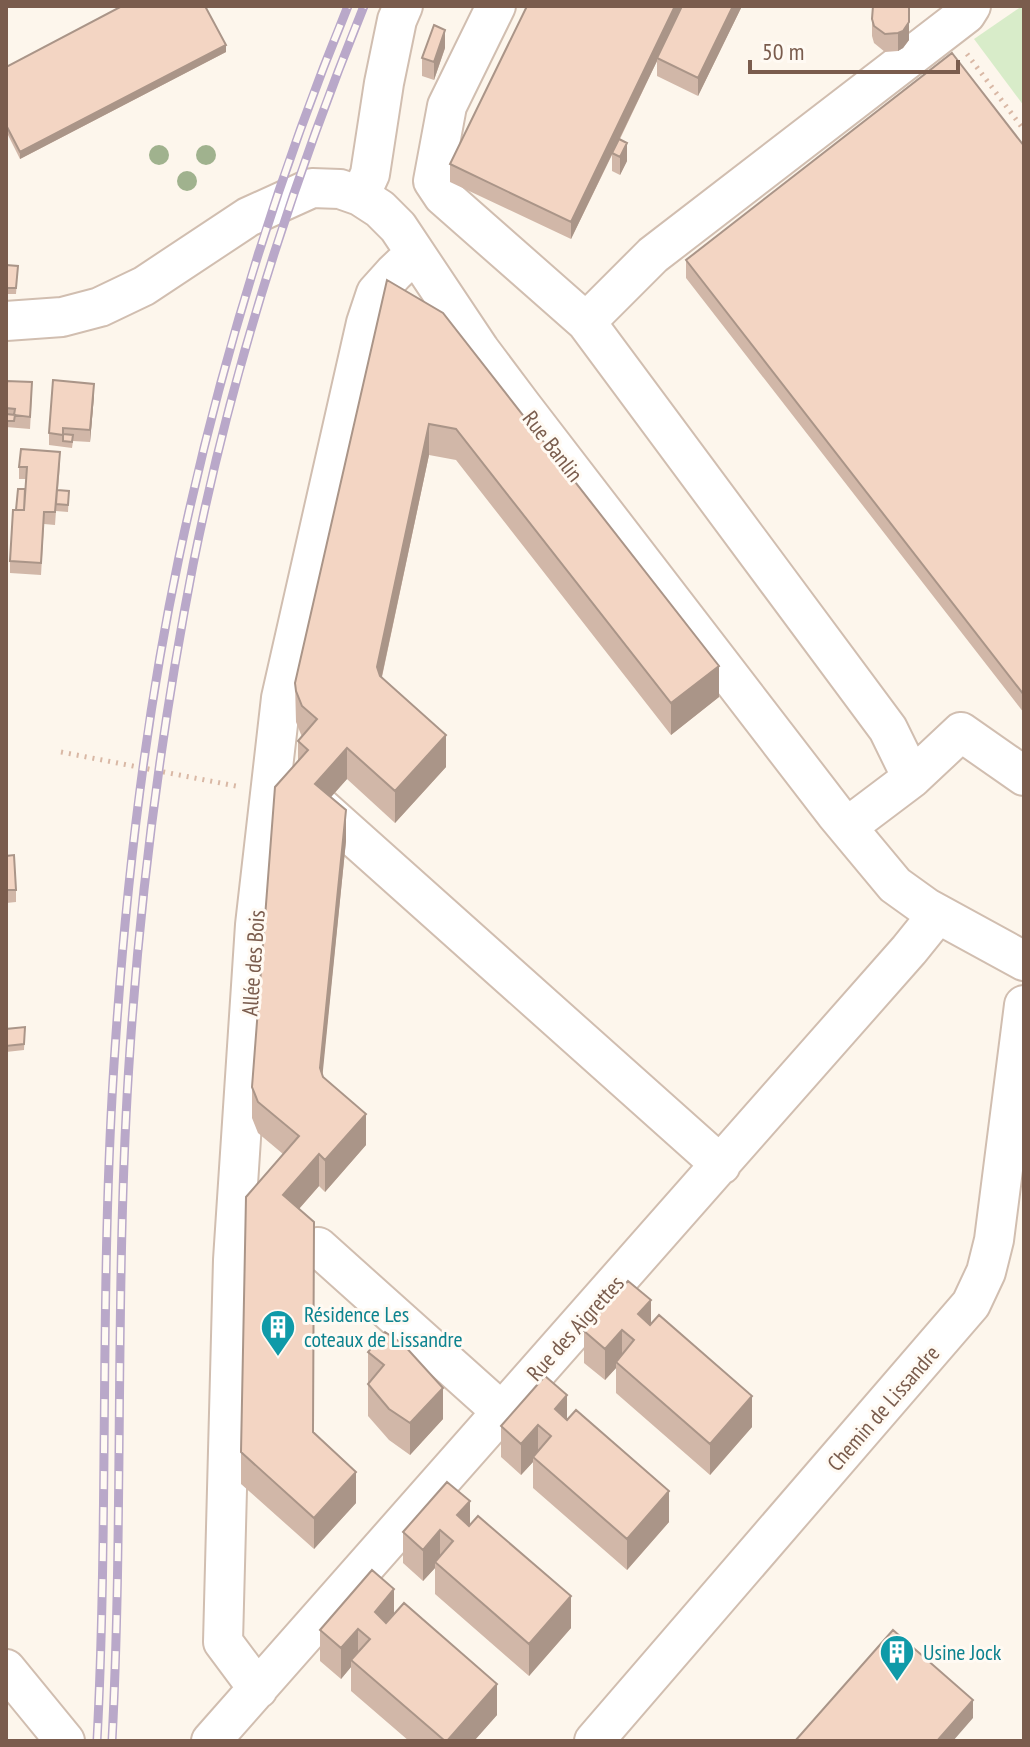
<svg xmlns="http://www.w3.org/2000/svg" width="1030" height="1747" viewBox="0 0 1030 1747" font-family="'PT Sans Narrow',sans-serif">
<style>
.green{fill:#d8ecc9}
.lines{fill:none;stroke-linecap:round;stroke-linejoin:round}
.minor-casing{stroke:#d1beb0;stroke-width:42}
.path{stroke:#d9b8a5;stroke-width:5;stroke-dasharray:2 6;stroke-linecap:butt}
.minor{stroke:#fff;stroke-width:38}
.rail-casing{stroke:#b9a8c9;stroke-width:9}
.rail{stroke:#fffaf3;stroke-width:6;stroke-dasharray:18;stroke-linecap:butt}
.tree{fill:#a0b28e}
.wall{fill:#d1b7a8}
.shaded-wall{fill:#aa9588}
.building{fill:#f3d5c3;stroke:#aa9588;stroke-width:2}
.labels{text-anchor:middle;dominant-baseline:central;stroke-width:6;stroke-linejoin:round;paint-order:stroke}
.street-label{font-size:22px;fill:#7a5c4d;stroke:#fffaf3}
.culture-label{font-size:22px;fill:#0d838f;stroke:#fffaf3;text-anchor:start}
</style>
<rect width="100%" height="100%" fill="#fdf6ec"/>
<path class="green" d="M1022,6H1024V106L974,39Z"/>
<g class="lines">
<g class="minor-casing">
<path id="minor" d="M496,6L447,106L433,181L443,196L586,322L888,729L912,778L847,827
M360,196L370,174L384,83L397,20L403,6
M6,321L62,317L100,307L144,286L248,217L312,188L340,189L360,196L380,209L398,227L480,350L522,406L835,813L895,885L927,908L1024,961
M586,322L653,255L966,14L971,6
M912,778L961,732L1024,776
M308,796L721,1165
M318,1247L501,1411
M6,1669L65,1741
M258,1689L223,1642L233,1260L255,925L281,698L366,323L376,293L394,273L415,253
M211,1741L909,950L938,914
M594,1741L971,1304L986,1272L994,1240L1024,1005"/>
</g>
<path class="path" d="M967,54L1024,130
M61,752L241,787"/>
<use href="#minor" class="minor"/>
<g class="rail-casing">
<path id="rail" d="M97,1741C109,1511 99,1279 115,1049C126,884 145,719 179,557C219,368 275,184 348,6
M112,1741C124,1511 114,1279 130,1049C141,886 162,725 193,565C231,374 291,186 364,6"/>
</g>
<use href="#rail" class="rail"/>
</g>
<g class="tree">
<circle cx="159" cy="155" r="10"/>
<circle cx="206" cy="155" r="10"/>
<circle cx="187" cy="181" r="10"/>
</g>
<path class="wall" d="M527,6H742L698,96L657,76V61L620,139L627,161L620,175L612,171V155L571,239L450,182V164Z
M872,19L909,40L903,48L898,51L885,52L874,43L872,36Z
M445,48L434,80L422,76V58Z
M226,52L20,159L6,131V67Z
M1024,146V713L686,278V260Z
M6,265L18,266L16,294H6Z
M387,280L719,697L671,735L456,460L429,455L382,677L446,767L395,823L347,779L331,797L346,841L322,1074L366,1145L325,1192L319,1186L299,1209L313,1432L356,1503L314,1549L241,1484V1452L283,1154L258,1133L252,1118V1087L298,761V741L302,737L296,722L295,683Z
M6,381L32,394L30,429L6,427Z
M94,396L90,442L73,441L72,448L49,445V433Z
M60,464L58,490L69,491L68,512L56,511L55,525L44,524L41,575L10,573V561L16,510L25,489L26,479H19V467Z
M6,856L16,890V902L6,903Z
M25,1027L24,1050L6,1052V1029Z
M651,1325L752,1427L710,1475L616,1393V1368L605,1380L584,1363V1331Z
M403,1344L443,1419L410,1455L389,1440L368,1416V1352Z
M567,1420L669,1522L627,1570L533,1488V1462L521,1475L501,1457V1426Z
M470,1525L571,1628L529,1676L435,1594V1568L423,1581L403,1563V1532Z
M394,1613L497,1715L474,1741H409L351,1691V1667L341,1679L320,1661V1630Z"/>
<path class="shaded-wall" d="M675,6H684L657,58V61L571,239V222Z
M733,6H742L698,96V78Z
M909,22V40L903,48L898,51V33Z
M445,30V48L434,80V62Z
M226,45V52L20,159V152Z
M627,143V161L620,175V157Z
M94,384V396L90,442V430Z
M429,424V455L377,699V667Z
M719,666V697L671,735V703Z
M446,735V767L395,823V791Z
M347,748V779L315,815V784Z
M346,810V841L320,1100V1068Z
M366,1114V1145L325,1192V1160Z
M319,1154V1186L283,1227V1195Z
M651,1300V1332L638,1314Z
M622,1330V1361L616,1362V1368L605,1380V1349Z
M443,1388V1419L410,1455V1423Z
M567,1395V1427L555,1409Z
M752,1396V1427L710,1475V1444Z
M538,1425V1456L533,1457V1462L521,1475V1444Z
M356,1472V1503L314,1549V1518Z
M669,1491V1522L627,1570V1539Z
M470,1501V1532L457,1515Z
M440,1530V1562H435V1568L423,1581V1550Z
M394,1589V1621L375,1644V1612Z
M571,1596V1628L529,1676V1644Z
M358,1629V1660H351V1667L341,1679V1648Z
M497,1684V1715L474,1741H447Z
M973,1700V1718L953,1741H937Z"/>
<path class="building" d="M122,6H205L226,45L20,152L6,125V67Z
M527,6H675L571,222L450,164Z
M682,6H733L698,78L657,58Z
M873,6H908L909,8V22L903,31L898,33L885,34L874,26L872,19Z
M434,25L445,30L434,62L422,58Z
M952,53L1024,146V695L686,260Z
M619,139L627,143L620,157L612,153Z
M6,265L18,266L16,288H6Z
M387,280L443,313L719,666L671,703L456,429L429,424L377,667L380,676L446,735L395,791L347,748L315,784L346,810L320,1068L323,1077L366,1114L325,1160L319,1154L283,1195L314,1222L313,1432L356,1472L314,1518L241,1452L246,1197L299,1136L258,1102L252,1087L275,787L308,750L298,741L317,719L302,706L296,691L295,683Z
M53,380L94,384L90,430L63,428V435L49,433Z
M6,381L32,382L30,417L14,415L15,409L6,408Z
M6,414L15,415L14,421H6Z
M63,434L73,435L72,442L63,441Z
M21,449L60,452L55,512H44L41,563L10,561L13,510H24L27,467H19Z
M18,489H25L24,510H16Z
M57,490L69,491L68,505L56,504Z
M14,855L16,890H6V856Z
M25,1027L24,1044L6,1046V1029Z
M628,1281L651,1300L638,1314L650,1325L659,1315L752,1396L710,1444L616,1362L634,1340L622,1330L605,1349L584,1331Z
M385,1332L403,1344L443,1388L410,1423L389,1409L368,1384L384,1365L368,1352Z
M545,1376L567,1395L555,1409L567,1420L576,1410L669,1491L627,1539L533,1457L551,1436L538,1425L521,1444L501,1426Z
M447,1482L470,1501L457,1515L469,1526L478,1516L571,1596L529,1644L435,1562L453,1541L440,1530L423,1550L403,1532Z
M372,1570L394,1589L375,1612L386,1623L404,1603L497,1684L447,1741H445L351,1660L370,1639L358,1629L341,1648L320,1630Z
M893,1630L973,1700L937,1741H795Z"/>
<defs>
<g id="building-pin" transform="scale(1.8)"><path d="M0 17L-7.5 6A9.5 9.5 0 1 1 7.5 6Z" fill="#0f9aa8" stroke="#fffaf3"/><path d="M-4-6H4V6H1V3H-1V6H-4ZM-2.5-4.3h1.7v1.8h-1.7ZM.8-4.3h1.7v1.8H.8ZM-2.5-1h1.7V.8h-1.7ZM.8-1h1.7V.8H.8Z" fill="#fff"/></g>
</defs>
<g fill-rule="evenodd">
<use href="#building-pin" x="278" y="1327"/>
<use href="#building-pin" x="897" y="1652"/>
</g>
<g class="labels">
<g class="street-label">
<text transform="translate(553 446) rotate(52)">Rue Banlin</text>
<text transform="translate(253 963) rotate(-86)">Allée des Bois</text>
<text transform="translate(575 1328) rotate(-48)">Rue des Aigrettes</text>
<text transform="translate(883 1408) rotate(-49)">Chemin de Lissandre</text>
</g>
<g class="culture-label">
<text x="304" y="1314">Résidence Les<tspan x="304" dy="25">coteaux de Lissandre</tspan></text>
<text x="923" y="1652">Usine Jock</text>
</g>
</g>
<rect width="1030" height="1747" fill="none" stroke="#7a5c4d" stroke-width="16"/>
<path d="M750 60v12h208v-12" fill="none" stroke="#7a5c4d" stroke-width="4"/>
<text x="762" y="60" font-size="24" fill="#7a5c4d" stroke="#fffaf3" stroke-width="6" paint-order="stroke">50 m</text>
</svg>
